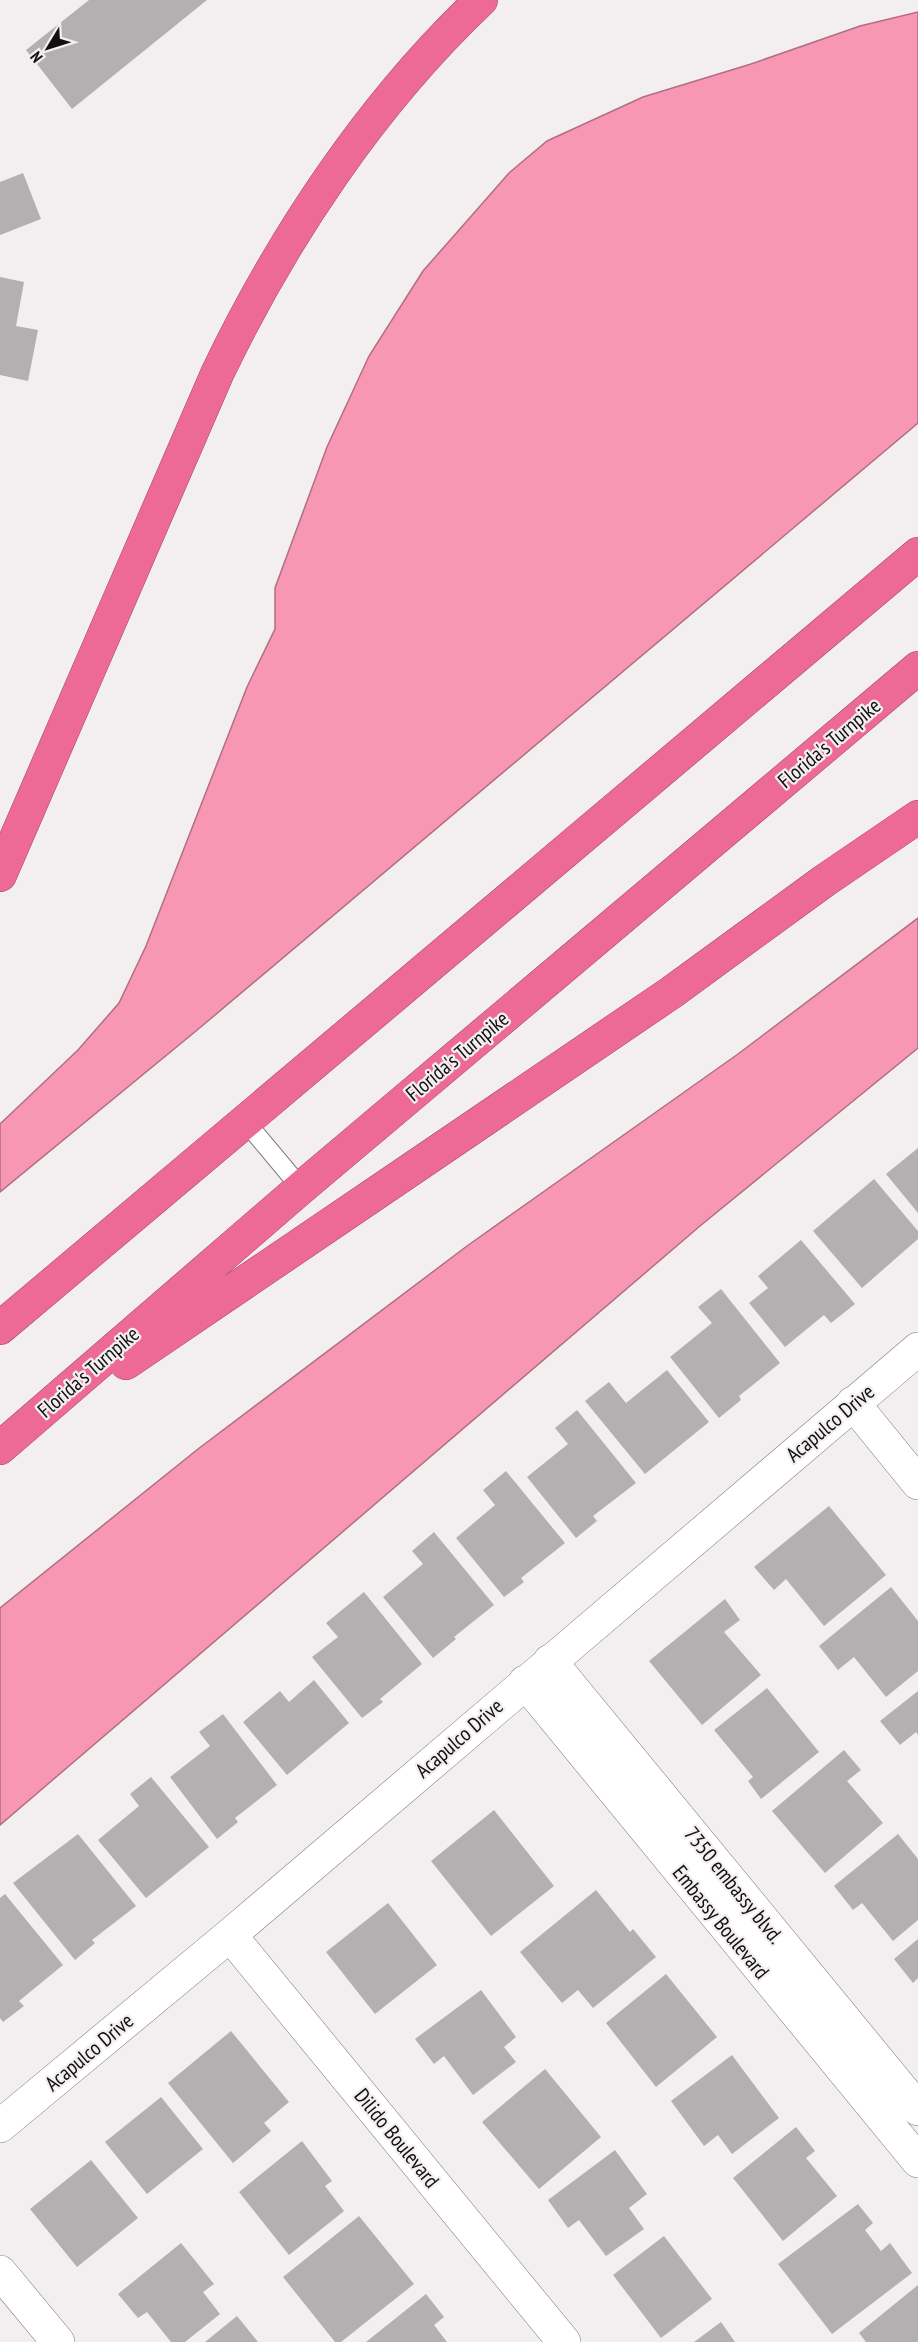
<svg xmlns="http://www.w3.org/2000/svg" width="918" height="2342" viewBox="0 0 918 2342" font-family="'PT Sans Narrow',sans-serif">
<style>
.water{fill:#f797b3;stroke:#b26e82;stroke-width:1.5}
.building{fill:#b4b0b1}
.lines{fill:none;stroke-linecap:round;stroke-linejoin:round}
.lane-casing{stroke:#7b7878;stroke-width:20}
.street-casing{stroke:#7b7878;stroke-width:34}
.highway-casing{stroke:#a04a68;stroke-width:34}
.lane{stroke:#fff;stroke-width:18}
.street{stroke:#fff;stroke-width:33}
.highway{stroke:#ed6a97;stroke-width:33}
.labels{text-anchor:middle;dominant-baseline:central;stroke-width:4.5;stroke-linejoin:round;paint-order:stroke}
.street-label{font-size:21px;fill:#110f10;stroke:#f3eff0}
</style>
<rect width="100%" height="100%" fill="#f3eff0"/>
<path class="water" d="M918,12V423L196,1031L0,1192V1124L78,1050L119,1003L146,946L247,687L275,629V588L327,447L369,356L423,271L509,173L547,141L643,97L751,64L860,26Z
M918,918V1048L700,1226L0,1825V1608L198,1449L467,1246L738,1054Z"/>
<path class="building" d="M89,0H207L72,109L26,50Z
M23,173L41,219L0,235V182Z
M0,277L24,282L16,326L38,330L28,381L0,375Z
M918,1148V1213L886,1174Z
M874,1179L918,1231V1239L862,1288L813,1231Z
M801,1240L855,1304L831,1323L824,1315L785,1347L749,1303L768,1288L758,1276Z
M721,1289L780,1363L739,1396L741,1400L719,1418L670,1357L712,1323L698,1307Z
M667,1370L709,1422L645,1474L585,1401L609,1382L626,1403Z
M577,1410L636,1483L593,1516L597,1521L576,1538L527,1477L568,1444L555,1428Z
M506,1471L565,1543L521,1578L524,1582L504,1597L456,1538L495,1505L483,1490Z
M829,1506L886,1575L824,1626L786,1579L774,1590L754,1567Z
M434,1532L494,1605L454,1637L456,1639L433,1658L383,1597L423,1564L412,1551Z
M891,1587L918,1621V1671L886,1697L854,1657L838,1670L819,1646Z
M364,1592L422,1664L380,1699L383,1702L362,1718L312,1657L338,1637L326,1623Z
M725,1599L740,1620L724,1632L761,1675L702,1725L649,1661Z
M314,1680L349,1723L287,1775L243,1722L280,1691L289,1702Z
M767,1688L819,1752L761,1799L748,1781L753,1777L714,1730Z
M918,1691V1735L916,1732L900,1745L880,1721Z
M223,1714L277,1785L235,1818L238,1822L217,1839L170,1777L210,1746L199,1732Z
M844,1750L861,1770L847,1781L883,1823L825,1873L772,1811Z
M151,1777L209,1847L146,1898L98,1840L139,1806L130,1794Z
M494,1810L554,1886L491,1936L431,1861Z
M78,1834L136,1906L92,1940L95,1943L75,1960L13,1883Z
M898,1834L918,1859V1920L893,1941L862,1903L853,1910L834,1886Z
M596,1890L630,1932L633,1929L656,1957L593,2008L578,1990L562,2003L520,1952Z
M5,1894L63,1965L19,2001L24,2006L3,2022L0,2018V1898Z
M388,1903L437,1965L375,2014L326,1952Z
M918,1939V1978L913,1983L894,1959Z
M666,1974L717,2037L656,2087L606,2023Z
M481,1990L516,2037L504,2047L516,2062L473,2095L444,2056L434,2064L415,2039Z
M231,2031L289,2102L264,2123L271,2131L233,2163L168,2083Z
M732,2055L779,2118L732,2154L718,2135L704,2146L671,2101Z
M545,2069L601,2137L539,2189L482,2122Z
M161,2097L203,2149L147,2194L105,2142Z
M796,2127L815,2151L806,2158L837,2196L783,2241L733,2178Z
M302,2141L332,2181L325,2186L344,2211L289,2255L239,2192Z
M615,2150L647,2194L629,2208L644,2229L606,2256L579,2220L568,2228L548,2200Z
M91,2160L138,2218L77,2267L30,2209Z
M858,2204L873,2223L865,2230L881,2251L890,2243L912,2273L832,2334L778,2264Z
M359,2216L414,2284L341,2342H335L283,2277Z
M664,2236L712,2299L661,2338L613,2275Z
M181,2243L214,2284L203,2292L220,2314L185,2342H171L147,2312L138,2318L118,2294Z
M918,2285V2342H866L859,2333Z
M426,2294L444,2317L434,2325L447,2342H366Z
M237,2316L258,2342H205Z
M721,2322L735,2342H694Z"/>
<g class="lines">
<g class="lane-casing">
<path id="lane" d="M245,1121L301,1188"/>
</g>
<g class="street-casing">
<path id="street" d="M853,1403L918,1483
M550,1661L918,2109
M525,1682L918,2161
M230,1935L564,2342
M0,2126L230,1935L918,1349
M0,2272L58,2342"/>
</g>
<g class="highway-casing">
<path id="highway" d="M0,875L217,374C282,238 371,104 481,0
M0,1328L918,554
M126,1363L672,992L824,881L918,817
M0,1448L301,1188L918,668"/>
</g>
<use href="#lane" class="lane"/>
<use href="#street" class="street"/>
<use href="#highway" class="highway"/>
</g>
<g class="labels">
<g class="street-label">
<text transform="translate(829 743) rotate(-40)">Florida's Turnpike</text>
<text transform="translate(457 1056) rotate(-40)">Florida's Turnpike</text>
<text transform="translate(88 1372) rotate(-41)">Florida's Turnpike</text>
<text transform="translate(830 1423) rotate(-40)">Acapulco Drive</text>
<text transform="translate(459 1738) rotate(-41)">Acapulco Drive</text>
<text transform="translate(734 1885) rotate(51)">7350 embassy blvd.</text>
<text transform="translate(721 1922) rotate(51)">Embassy Boulevard</text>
<text transform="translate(89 2052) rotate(-40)">Acapulco Drive</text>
<text transform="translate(397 2138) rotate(51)">Dilido Boulevard</text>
</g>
</g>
<g transform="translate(48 48) rotate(232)" stroke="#f3eff0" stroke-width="4.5" paint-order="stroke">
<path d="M0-4.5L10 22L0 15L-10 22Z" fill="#110f10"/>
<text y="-9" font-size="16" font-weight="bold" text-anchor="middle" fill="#110f10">N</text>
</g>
</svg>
